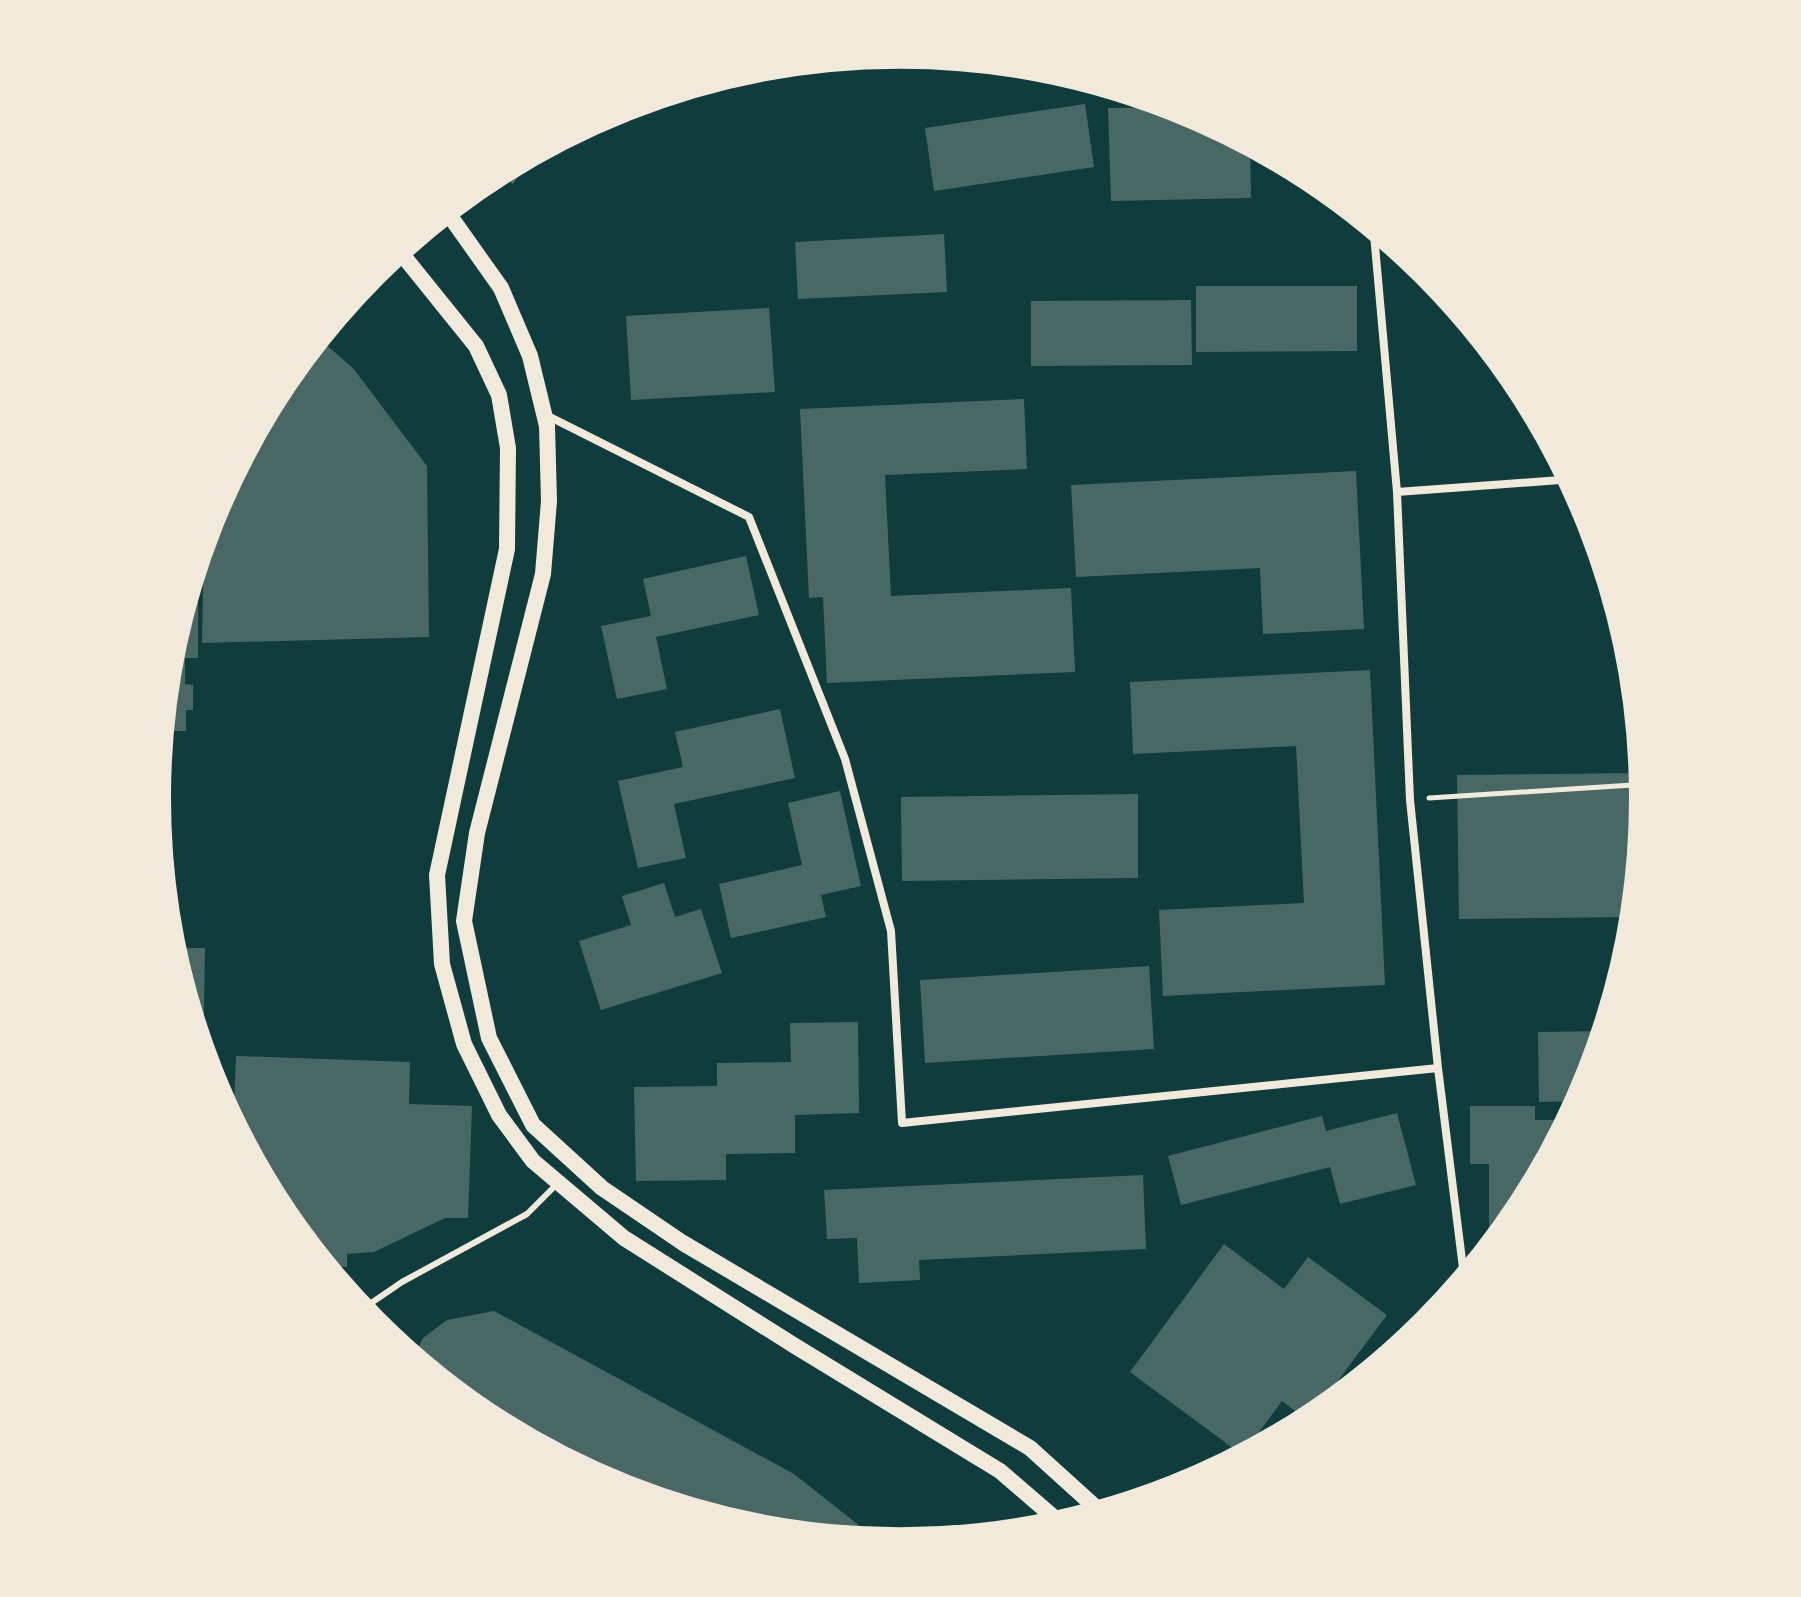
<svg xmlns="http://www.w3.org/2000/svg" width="1801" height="1597" viewBox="0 0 1801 1597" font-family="Rubik,sans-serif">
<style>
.building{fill:#486865}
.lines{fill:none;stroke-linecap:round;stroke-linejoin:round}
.path{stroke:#f1e9da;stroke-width:5}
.service{stroke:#f1e9da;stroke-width:6}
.minor{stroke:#f1e9da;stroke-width:8}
.secondary{stroke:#f1e9da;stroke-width:16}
.rim{fill:none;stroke:#f1e9da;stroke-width:10}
</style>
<rect width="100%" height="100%" fill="#0f3d3e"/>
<path class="building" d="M1085,104L1094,167L934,191L925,128Z
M1187,107L1250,141L1251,198L1111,201L1108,108Z
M539,147L513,184L496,170Z
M944,234L947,292L798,299L795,242Z
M1196,286H1357V351L1196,352Z
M1191,300L1192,365L1031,366V301Z
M769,308L775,392L631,400L626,316Z
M316,336L353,368L427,466L429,637L202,643L204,529L209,512L278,382Z
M1024,399L1027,469L885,475L891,596L1071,588L1075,672L827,683L823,597L809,598L800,409Z
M1356,471L1364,629L1263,634L1260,568L1076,577L1071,485Z
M746,556L759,615L656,637L667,689L617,699L601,626L651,616L643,579Z
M187,586H198V658H185V684L193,685V710H186V731H159L166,652Z
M1370,670L1385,985L1163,996L1159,910L1304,903L1296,746L1133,754L1130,682Z
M780,709L795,778L674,804L686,858L638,868L618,781L683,767L675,732Z
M1646,773L1649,799L1637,917L1459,919L1457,775Z
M840,791L861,886L821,895L826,917L731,938L719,884L802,865L788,803Z
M1138,794V878L902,881L901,797Z
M664,883L675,917L701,909L722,973L601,1010L579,941L631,925L622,896Z
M167,948H205L203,1064Z
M1149,966L1154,1049L925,1063L920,980Z
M858,1022L859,1113L795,1115V1153L726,1154V1180L636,1181L634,1087L717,1086V1063L791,1062L790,1023Z
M1608,1031L1592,1085L1583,1101L1539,1102L1538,1032Z
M236,1056L410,1062L409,1104L472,1106L468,1218H445L374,1252L347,1254V1267L320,1265L278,1214L233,1130Z
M1470,1106H1535V1120H1571L1523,1215L1497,1246H1489V1164H1470Z
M1397,1113L1416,1185L1340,1204L1330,1167L1181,1205L1168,1156L1322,1116L1326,1131Z
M1143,1175L1146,1249L919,1260L920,1280L859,1283L857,1238L827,1239L824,1190Z
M1224,1244L1284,1289L1308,1257L1387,1315L1308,1421L1282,1401L1242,1455L1130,1372Z
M494,1311L794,1474L884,1545L754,1533L614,1490L484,1421L387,1341L417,1350L423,1338L447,1320Z"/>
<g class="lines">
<path class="path" d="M1429,798L1648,784"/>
<path class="service" d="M358,1312L402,1282L527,1214L556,1185"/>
<path class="minor" d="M1373,223L1397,492L1410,800L1438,1068L1465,1284
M544,414L749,517L845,759L891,931L902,1123L1438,1068
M1397,492L1574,479"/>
<path class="secondary" d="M445,209L501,288L530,356L547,426L549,501L543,574L477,833L464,921L489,1038L533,1125L602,1188L683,1243L1030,1448L1104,1515
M397,248L476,346L499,395L508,448L507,549L437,875L442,964L464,1044L499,1115L533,1161L624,1238L795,1346L1000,1471L1065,1527"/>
</g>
<path d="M0 0H1801V1597H0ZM166 798a734 734 0 1 1 1468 0a734 734 0 1 1-1468 0Z" fill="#f1e9da" fill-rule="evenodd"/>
<path class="rim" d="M166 798a734 734 0 1 1 1468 0a734 734 0 1 1-1468 0Z"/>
</svg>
